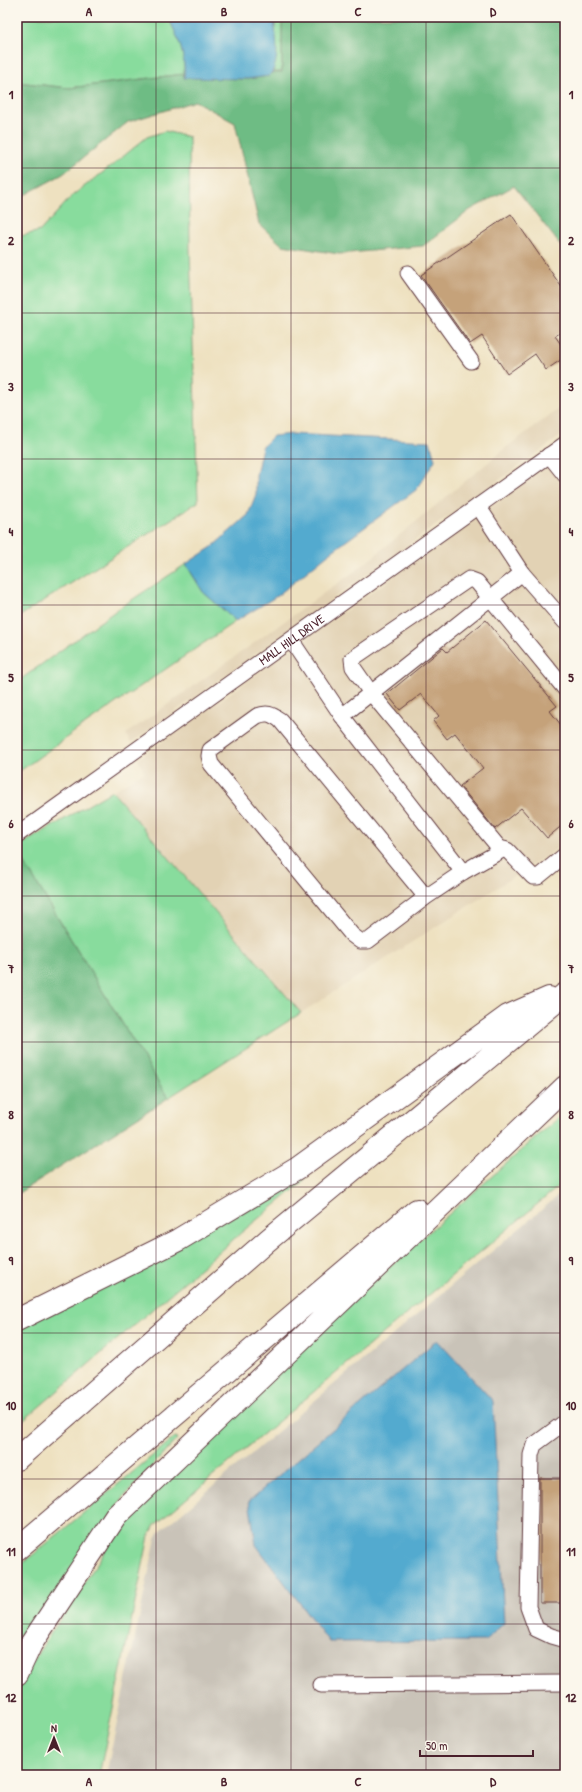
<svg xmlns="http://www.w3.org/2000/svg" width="582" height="1792" viewBox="0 0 582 1792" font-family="'Patrick Hand',sans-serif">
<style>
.built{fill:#e2d2b4}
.industrial{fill:#c9c3b8}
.green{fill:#88dc9d;stroke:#697e64}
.forest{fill:#6ebc84;stroke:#5c6e58}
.water{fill:#53aacf;stroke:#4e647d}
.building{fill:#c5a27a}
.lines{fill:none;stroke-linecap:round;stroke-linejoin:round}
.minor-casing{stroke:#633c41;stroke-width:17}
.highway-casing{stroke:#633c41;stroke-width:24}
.minor{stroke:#fff;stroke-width:15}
.highway{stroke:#fff;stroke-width:22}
.grid{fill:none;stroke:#4a1f2b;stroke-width:1;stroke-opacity:0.55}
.labels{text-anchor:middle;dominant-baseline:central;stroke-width:3.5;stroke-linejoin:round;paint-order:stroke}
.street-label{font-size:13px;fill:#4a1f2b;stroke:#fbf7ec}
.neatline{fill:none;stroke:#4a1f2b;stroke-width:1.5}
.grid-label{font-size:13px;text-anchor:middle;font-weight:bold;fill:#4a1f2b}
</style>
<rect width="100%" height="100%" fill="#fbf7ec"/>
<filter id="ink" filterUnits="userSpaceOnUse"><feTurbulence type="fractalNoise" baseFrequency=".025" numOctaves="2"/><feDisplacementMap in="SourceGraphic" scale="8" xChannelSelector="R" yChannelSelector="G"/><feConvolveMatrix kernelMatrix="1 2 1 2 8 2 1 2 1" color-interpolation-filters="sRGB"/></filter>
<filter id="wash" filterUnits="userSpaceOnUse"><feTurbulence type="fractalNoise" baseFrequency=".012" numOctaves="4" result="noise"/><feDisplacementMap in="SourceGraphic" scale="16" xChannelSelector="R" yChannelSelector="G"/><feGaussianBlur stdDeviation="0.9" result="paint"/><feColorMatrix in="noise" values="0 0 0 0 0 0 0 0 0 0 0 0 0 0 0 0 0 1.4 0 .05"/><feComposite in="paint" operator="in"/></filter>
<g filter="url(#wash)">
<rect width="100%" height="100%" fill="#eee1c0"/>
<path class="built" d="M565,404V433L131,743L126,734L362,566L508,446Z
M565,454V844L301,1013L112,791L144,772L138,759Z"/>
<path class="industrial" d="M565,1190V1775H106L156,1538L160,1531Z"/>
<path class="green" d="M17,17H168C178,36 185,52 184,74L69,88L17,82Z
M274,17H282V72H273C277,53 276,36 274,17Z
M165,131L189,137L190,249L198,502L17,618V237L40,231L73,195L114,164L147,137Z
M186,564L203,592L236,621L81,727L17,773V682L118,609Z
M112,791L301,1013L168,1098L17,851V847Z
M565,1112V1181L155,1525L149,1536L99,1775H17V1691L38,1653L136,1504L341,1309Z
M301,1174L305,1178L302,1183L242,1232L17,1426V1324Z
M175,1437L178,1438L123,1498L17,1653V1568Z"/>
<path class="forest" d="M282,17H565V251L514,186L470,210L423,246L339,254L282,245L259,224L235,123L195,101L128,122L63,174L17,199V82L69,88L184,74V77L247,79L269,76L273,72H282Z
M17,851L168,1098L17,1194Z"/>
<path class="water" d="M168,17H274C275,35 282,62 269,76L247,79L184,78C186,55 178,37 168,17Z
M291,434L430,441L435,460L416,490L327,555L277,596L236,621L203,592L186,564L212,547L248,515L256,494V475L262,447L273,436Z
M437,1340L493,1401L504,1623L485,1641L329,1642L256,1545L249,1501Z"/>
<g id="blocks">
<path class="building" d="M511,214L565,292V330L555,336L565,350V357L546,370L535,354L507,374L482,336L470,344L421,275Z
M486,620L557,706L550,711L565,730V823L547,838L521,808L495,829L460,786L483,768L455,733L447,739L433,721L439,716L421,694L400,710L387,694L443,648L447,652Z
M540,1478H565V1603H540Z"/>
</g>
</g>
<g filter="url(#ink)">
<use href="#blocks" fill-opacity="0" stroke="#633c41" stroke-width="1"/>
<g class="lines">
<g class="minor-casing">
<g id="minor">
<path d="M408,273L471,361"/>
<path d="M549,455L565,475"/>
<path d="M478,506L522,573L565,622"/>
<path d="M291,640L342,716L522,573"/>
<path d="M342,716L463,872L504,849L507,850L533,877H538L565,855"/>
<path id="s1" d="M17,835L565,444"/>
<path d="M501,850L371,693L353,667L352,659L469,579L477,582L565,689"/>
<path d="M426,897L280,720C271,714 267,712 257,716L210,750L209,756L211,764L352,935L360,941H368L426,897L463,872"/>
<path d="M565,1422L534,1445L531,1455L528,1607L536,1629L551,1636L565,1640"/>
<path d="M321,1685L565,1683"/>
</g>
</g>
<g class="highway-casing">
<path id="highway" d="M17,1320L178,1240L298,1168L508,1016L549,998
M17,1459L268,1240L565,994
M17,1549L417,1210
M17,1674L31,1644L116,1516L565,1087"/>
</g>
<use href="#minor" class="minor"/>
<use href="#highway" class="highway"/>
</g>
</g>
<path class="grid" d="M156,17V1775M291,17V1775M426,17V1775M17,168H565M17,313H565M17,459H565M17,605H565M17,750H565M17,896H565M17,1042H565M17,1187H565M17,1333H565M17,1479H565M17,1624H565"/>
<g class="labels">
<g class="street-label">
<text stroke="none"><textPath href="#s1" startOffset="337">MALL HILL DRIVE</textPath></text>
</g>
</g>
<rect width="582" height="1792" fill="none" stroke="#fbf7ec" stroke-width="44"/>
<g transform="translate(54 1738)" stroke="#fbf7ec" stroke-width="3" paint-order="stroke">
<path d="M0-3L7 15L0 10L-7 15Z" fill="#4a1f2b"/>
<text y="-6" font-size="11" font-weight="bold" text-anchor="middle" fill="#4a1f2b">N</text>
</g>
<path d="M420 1750v6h113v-6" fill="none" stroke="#4a1f2b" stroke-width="2"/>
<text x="426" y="1750" font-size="12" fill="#4a1f2b" stroke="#fbf7ec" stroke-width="3" paint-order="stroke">50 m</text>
<rect x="22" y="22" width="538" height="1748" class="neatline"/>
<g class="grid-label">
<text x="89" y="16">A</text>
<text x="224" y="16">B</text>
<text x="358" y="16">C</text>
<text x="493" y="16">D</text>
<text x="11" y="99">1</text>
<text x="571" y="99">1</text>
<text x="11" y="245">2</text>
<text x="571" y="245">2</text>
<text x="11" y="391">3</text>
<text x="571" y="391">3</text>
<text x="11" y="536">4</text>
<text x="571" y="536">4</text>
<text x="11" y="682">5</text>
<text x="571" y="682">5</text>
<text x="11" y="828">6</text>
<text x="571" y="828">6</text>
<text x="11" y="973">7</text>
<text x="571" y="973">7</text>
<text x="11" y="1119">8</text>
<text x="571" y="1119">8</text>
<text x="11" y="1265">9</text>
<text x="571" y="1265">9</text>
<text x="11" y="1410">10</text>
<text x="571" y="1410">10</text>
<text x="11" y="1556">11</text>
<text x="571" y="1556">11</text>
<text x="11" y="1702">12</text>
<text x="571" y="1702">12</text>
<text x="89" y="1786">A</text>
<text x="224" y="1786">B</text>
<text x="358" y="1786">C</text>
<text x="493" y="1786">D</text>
</g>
</svg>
